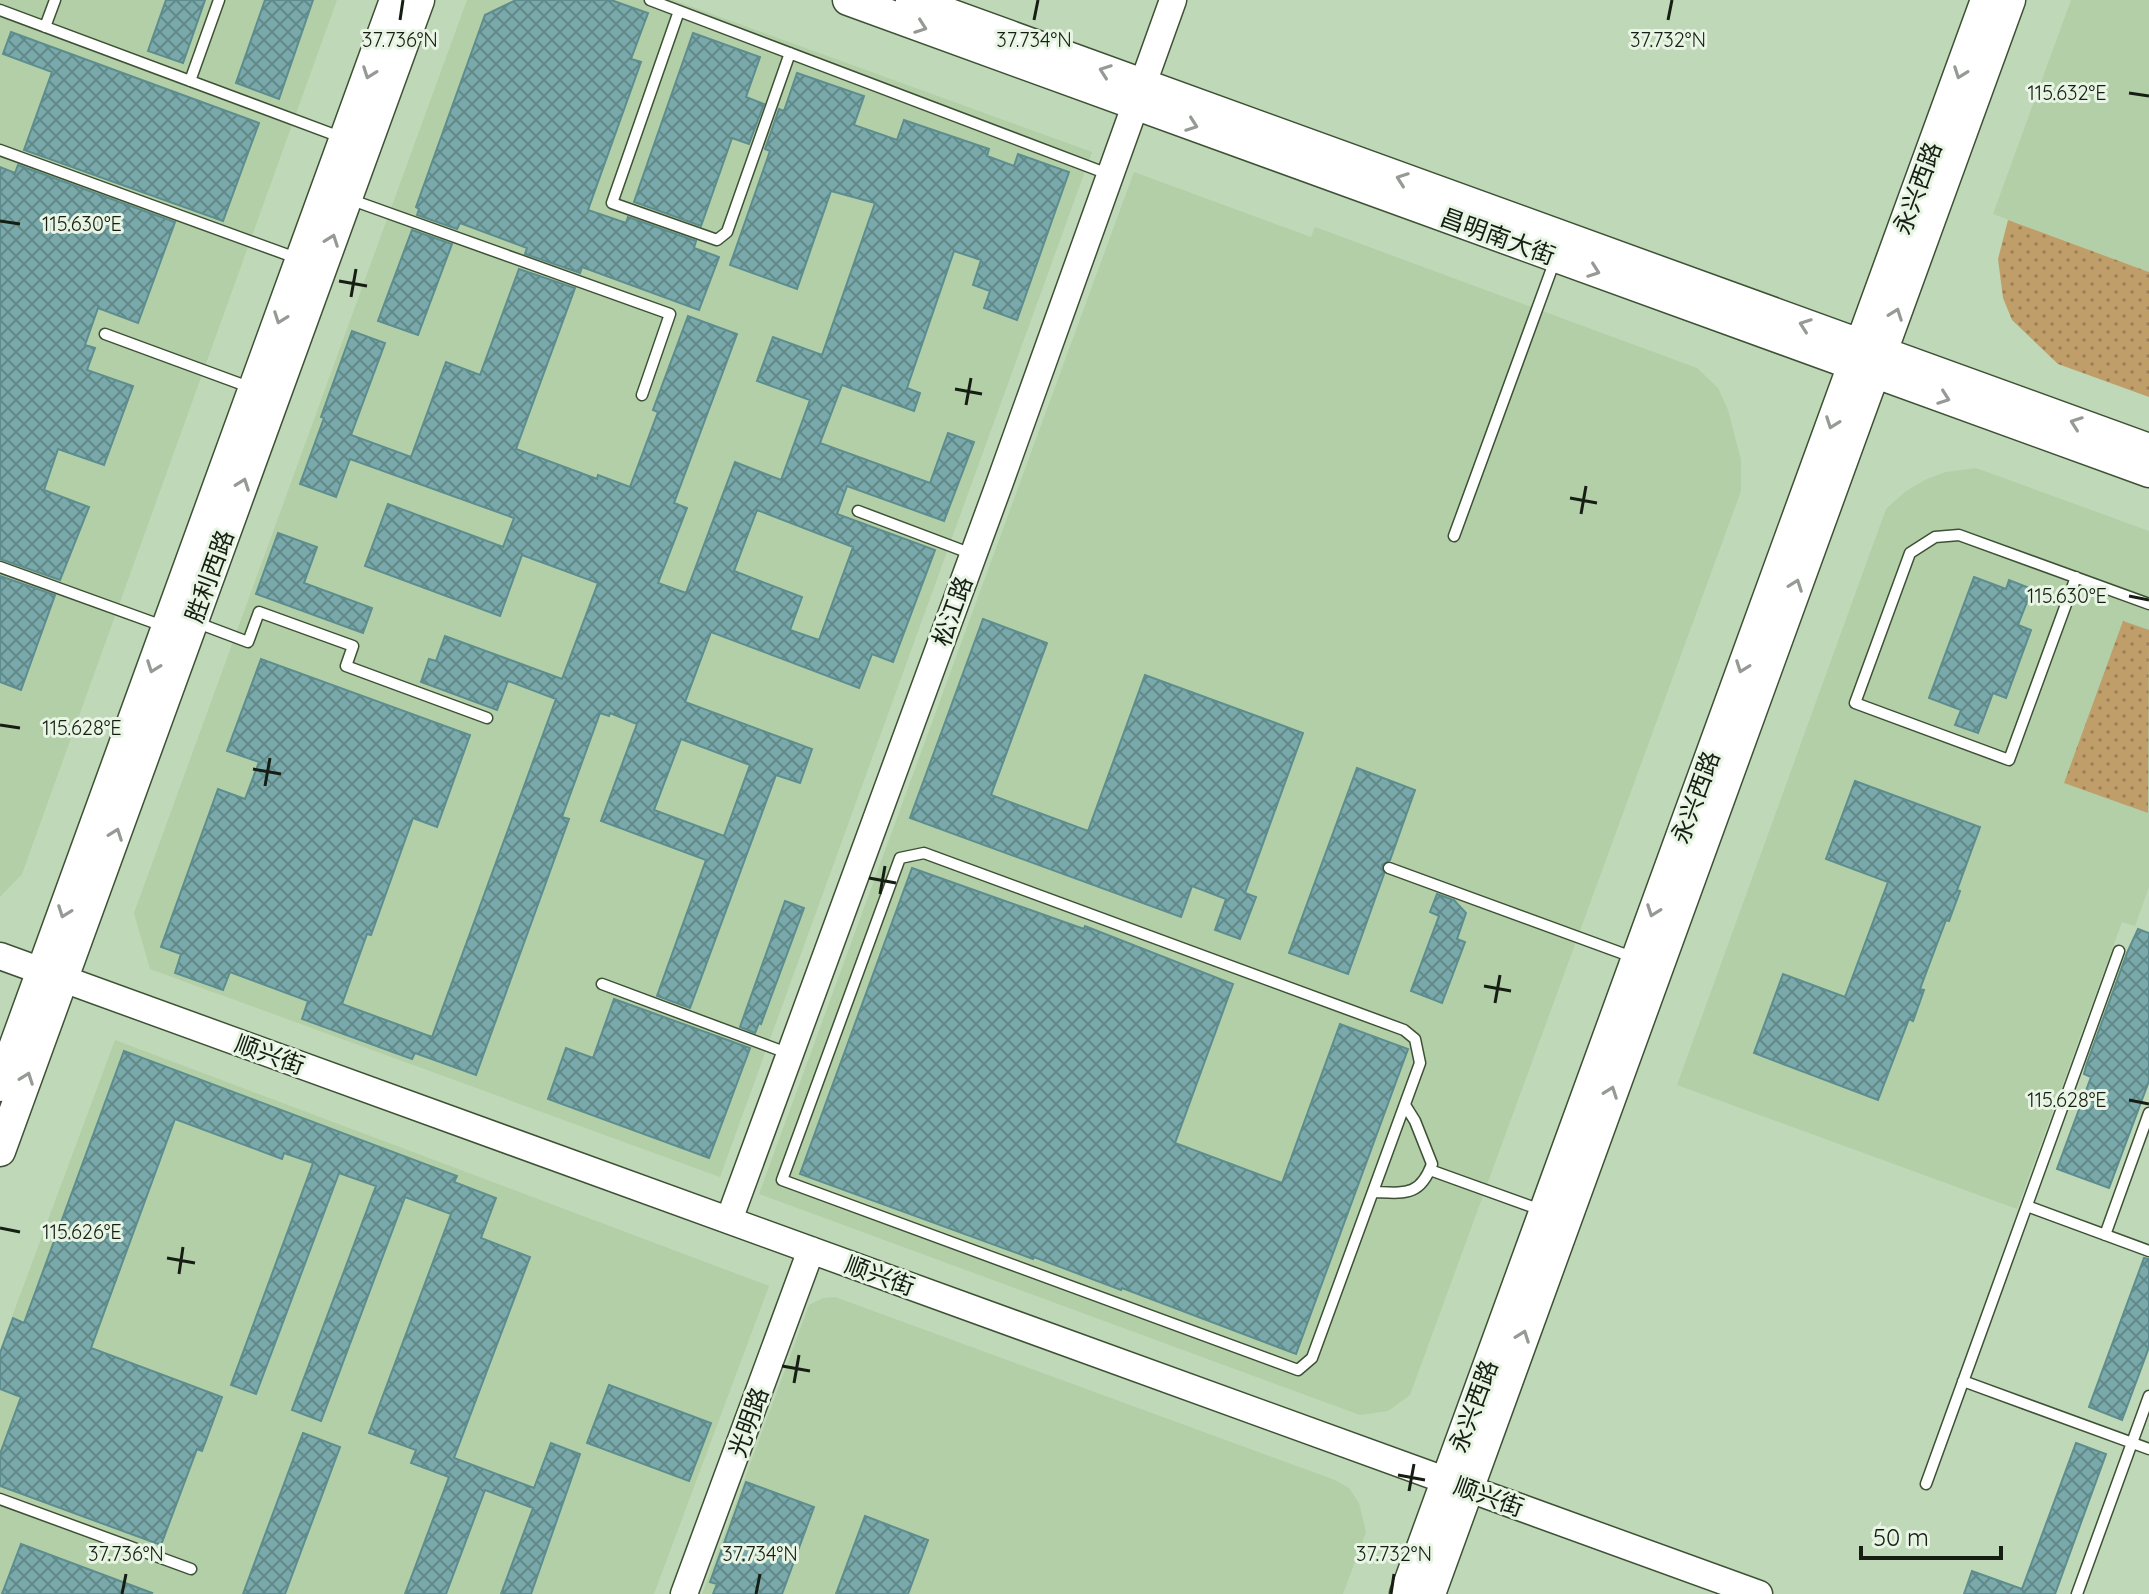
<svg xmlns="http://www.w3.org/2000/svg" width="2149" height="1594" viewBox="0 0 2149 1594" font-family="Quicksand,'Noto Sans SC',sans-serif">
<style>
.built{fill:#b2cfa8}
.grass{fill:url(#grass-dots)}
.building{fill:url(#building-cross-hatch);stroke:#5d8d8e;stroke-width:2;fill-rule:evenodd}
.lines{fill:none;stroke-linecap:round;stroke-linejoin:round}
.service-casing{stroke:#3d5135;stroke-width:13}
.tertiary-casing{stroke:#3d5135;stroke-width:29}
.secondary-casing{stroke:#3d5135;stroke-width:33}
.service{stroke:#fff;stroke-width:10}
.tertiary{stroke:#fff;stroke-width:26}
.secondary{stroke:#fff;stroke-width:30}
.oneway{stroke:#969a95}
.ticks{fill:none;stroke:#161e13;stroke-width:3}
.labels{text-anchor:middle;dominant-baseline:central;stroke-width:6;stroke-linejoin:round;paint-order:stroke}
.street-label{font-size:24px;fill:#161e13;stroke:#e8f5e4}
.ticks-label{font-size:20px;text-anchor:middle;fill:#161e13;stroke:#e8f5e4;stroke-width:6;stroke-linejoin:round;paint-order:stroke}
</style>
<defs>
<pattern id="grass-dots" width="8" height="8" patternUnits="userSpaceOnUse" patternTransform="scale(2)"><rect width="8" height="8" fill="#c09e6a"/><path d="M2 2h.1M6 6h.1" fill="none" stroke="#9b8056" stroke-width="1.8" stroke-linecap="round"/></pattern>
<pattern id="building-cross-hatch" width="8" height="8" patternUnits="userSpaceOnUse" patternTransform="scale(2)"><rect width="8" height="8" fill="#79a9aa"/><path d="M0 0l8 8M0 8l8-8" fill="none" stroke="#628989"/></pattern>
</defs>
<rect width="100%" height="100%" fill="#bfd8b7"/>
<path class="built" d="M0,0H337L22,874L0,897Z
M467,0H673L1092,152L720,1177L150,969L134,913Z
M2071,0H2149V272L1993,214Z
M1134,172L1311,237L1315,227L1697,368L1718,388L1728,410L1741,460V491L1410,1395L1388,1411L1360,1415L759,1194Z
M1976,468L2149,531V887L2135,926L2122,922L2017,1209L1677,1085L1886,509L1906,491L1927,479L1946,472Z
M115,1040L769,1286L654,1594H0V1349Z
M835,1297L1335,1480L1349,1488L1359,1503L1366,1532L1343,1594H702L809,1305L823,1298Z"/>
<path class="grass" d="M2008,220L2149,272V397L2058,364L2012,320L2003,298L1998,259Z
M2123,621L2149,630L2148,813L2064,783Z"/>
<path class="building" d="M166,0H205L183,63L148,51Z
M265,0H313L279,99L236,83Z
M516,0H611L648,13L631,59L641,62L588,210L626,223L628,217L696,241L694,248L719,257L699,310L582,267L580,273L525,254L527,248L460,223L457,229L417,215L419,209L416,207L485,15Z
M11,32L259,123L223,221L24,150L52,72L3,54Z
M693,33L760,57L746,97L764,104L749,144L732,138L701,226L634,202Z
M797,73L864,96L854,125L897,140L904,120L989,149L987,156L1014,166L1018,154L1069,172L1017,320L984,308L990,291L973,285L981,260L954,251L907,388L920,393L914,411L842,385L820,443L930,483L948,433L974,442L944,521L847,486L837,514L935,550L893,662L872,654L859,688L711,632L685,702L812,749L800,783L776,775L690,1008L657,996L706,860L601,821L637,724L610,713L609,716L600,713L562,817L569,819L476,1075L415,1053L412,1059L302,1019L308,1001L230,972L223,990L175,973L181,954L161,947L218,789L245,799L259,762L227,751L261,659L470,735L437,827L413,818L371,935L367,934L342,1004L432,1037L556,699L508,681L497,710L421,682L429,659L436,661L445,636L562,679L598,583L522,555L500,616L365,566L388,504L503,547L514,518L350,459L336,497L300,484L324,418L321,417L352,331L385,343L351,435L411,457L446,362L480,375L519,269L575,288L516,449L597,479L598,475L630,487L658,412L653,410L688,316L737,334L674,503L687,508L658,583L686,593L735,462L781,480L810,400L757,381L773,337L822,355L875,203L831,191L797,289L730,265L770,151L765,149L779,109L784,111ZM757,510L853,547L819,640L790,630L802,597L734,571ZM681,739L750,765L724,836L654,810Z
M18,165L175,222L138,323L98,308L85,345L95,348L87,370L133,386L104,465L58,449L44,490L89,507L60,580L0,559V167L15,173Z
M412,230L452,244L418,335L378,321Z
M278,533L317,547L304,583L372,608L363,633L256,594Z
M0,576L55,595L21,690L0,682Z
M1974,577L2006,589L2009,580L2032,589L2018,625L2031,630L2006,698L1993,693L1978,733L1955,725L1961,710L1929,698Z
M983,619L1047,643L991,795L1088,831L1145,675L1303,733L1245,893L1256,897L1240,939L1215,930L1226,899L1192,886L1181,917L910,818Z
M1357,768L1415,790L1390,860L1382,865L1384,874L1348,974L1289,953Z
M1855,781L1980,827L1957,890L1960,891L1949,921L1946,920L1920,989L1924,990L1913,1021L1909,1019L1878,1100L1754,1053L1783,974L1845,997L1888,882L1826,859Z
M912,868L1084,929L1085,926L1233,984L1175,1143L1282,1183L1340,1024L1408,1049L1296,1354L1122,1288L1121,1290L1034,1257L1033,1259L800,1174Z
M1437,894L1454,900L1466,913L1457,939L1465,942L1442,1003L1411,991L1439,916L1430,912Z
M785,901L804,908L761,1024L759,1023L755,1033L740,1027Z
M2138,929L2149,933V1081L2109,1188L2057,1169L2091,1077L2084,1074L2087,1063L2127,953Z
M614,999L750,1048L709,1158L548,1099L566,1048L593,1058Z
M124,1051L457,1176L454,1182L496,1198L481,1238L530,1257L454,1458L534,1488L551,1443L580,1454L531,1594H501L533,1508L485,1490L446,1594H405L449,1477L411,1463L416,1450L369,1433L451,1214L405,1197L321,1421L292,1410L376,1186L339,1173L256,1394L231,1385L313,1163L284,1153L282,1159L175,1119L91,1348L222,1397L202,1451L197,1449L161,1545L0,1486V1454L21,1397L0,1389V1353L13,1318L24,1323Z
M2144,1258L2149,1259V1347L2122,1420L2089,1407Z
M609,1385L711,1423L689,1481L587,1443Z
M303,1433L340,1447L285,1594H243Z
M2076,1443L2106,1454L2055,1594H1964L1972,1571L2022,1589Z
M746,1482L814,1507L782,1594H713L717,1584L710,1582Z
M865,1516L928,1540L908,1594H836Z
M21,1544L152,1593L151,1594H2Z"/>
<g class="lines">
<g class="service-casing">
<path id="service" d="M650,0L1108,174
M0,10L343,138
M679,11L612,203L717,240L727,232L790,53
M45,27L55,0
M190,81L219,0
M0,150L299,259
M349,199L670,314L642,395
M105,334L249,387
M858,511L972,554
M1454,536L1555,260
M0,567L163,626
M2076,577L2009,760L1855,703L1910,553L1935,537L1959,535L2149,604
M195,622L248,642L259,612L353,646L346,666L487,718
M924,853L1404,1030L1415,1039L1420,1063L1312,1358L1298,1370L782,1180L900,858Z
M1389,868L1635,958
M602,984L787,1053
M1430,1170L1541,1210
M1373,1192C1404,1193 1420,1197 1432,1164L1415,1121L1405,1105
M2027,1206L2149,1251
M2105,1235L2149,1113
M1963,1381L2149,1449
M1926,1484L2119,951
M0,1499L191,1569
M2077,1594L2149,1396"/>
</g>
<g class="tertiary-casing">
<path id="tertiary" d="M0,956L1759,1594
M729,1220L1000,482L1173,0
M684,1594L811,1250"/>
</g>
<g class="secondary-casing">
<path id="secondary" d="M848,0L2149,472
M911,0L2149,449
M0,1086L395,0
M0,1151L419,0
M1405,1594L1986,0
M1430,1594L2010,0"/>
</g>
<use href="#service" class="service"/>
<use href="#tertiary" class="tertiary"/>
<use href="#secondary" class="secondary"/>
</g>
<defs><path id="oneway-chevron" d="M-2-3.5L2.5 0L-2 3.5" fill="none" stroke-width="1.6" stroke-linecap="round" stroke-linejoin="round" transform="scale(2)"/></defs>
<g class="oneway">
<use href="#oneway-chevron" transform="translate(921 27) rotate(20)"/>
<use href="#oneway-chevron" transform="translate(1105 71) rotate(-160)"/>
<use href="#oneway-chevron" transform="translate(369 73) rotate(110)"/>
<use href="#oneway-chevron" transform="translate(1960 73) rotate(110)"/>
<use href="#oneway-chevron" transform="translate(1192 125) rotate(20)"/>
<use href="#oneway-chevron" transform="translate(1402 179) rotate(-160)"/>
<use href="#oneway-chevron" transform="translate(332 240) rotate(-70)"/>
<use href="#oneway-chevron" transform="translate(1594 271) rotate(20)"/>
<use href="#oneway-chevron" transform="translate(1896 314) rotate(-70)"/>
<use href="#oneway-chevron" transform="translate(280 318) rotate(110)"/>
<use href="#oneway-chevron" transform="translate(1805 325) rotate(-160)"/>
<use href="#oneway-chevron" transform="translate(1944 398) rotate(20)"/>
<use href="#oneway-chevron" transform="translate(1832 423) rotate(110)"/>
<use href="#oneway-chevron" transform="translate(2076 423) rotate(-160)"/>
<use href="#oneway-chevron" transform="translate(243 484) rotate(-70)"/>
<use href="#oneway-chevron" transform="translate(1796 585) rotate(-70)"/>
<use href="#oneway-chevron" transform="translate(153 667) rotate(110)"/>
<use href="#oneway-chevron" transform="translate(1742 667) rotate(110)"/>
<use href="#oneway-chevron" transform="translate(116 834) rotate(-70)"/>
<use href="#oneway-chevron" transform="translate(1653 911) rotate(110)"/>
<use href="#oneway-chevron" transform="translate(64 912) rotate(110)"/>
<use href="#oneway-chevron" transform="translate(27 1078) rotate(-70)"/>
<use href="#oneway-chevron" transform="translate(1611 1092) rotate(-70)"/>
<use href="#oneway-chevron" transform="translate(1523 1336) rotate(-70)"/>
</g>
<path class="ticks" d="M400,20L403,0M1034,20L1038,0M1668,20L1672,0M2129,93L2149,96M0,221L20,224M339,281L367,286M351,297L356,269M955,389L982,394M966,405L971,378M1570,498L1597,503M1581,514L1586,486M2129,596L2149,600M0,725L20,728M253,769L281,774M265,786L270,758M869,878L896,883M880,894L885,866M1484,986L1511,991M1495,1003L1500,975M2129,1100L2149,1104M0,1228L20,1232M167,1258L195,1263M179,1274L183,1247M782,1366L810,1371M794,1383L799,1355M1398,1475L1425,1480M1409,1491L1414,1464M122,1594L126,1574M756,1594L760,1574M1391,1594L1394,1574"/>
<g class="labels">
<g class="street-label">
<text transform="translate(1917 188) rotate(-70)">永兴西路</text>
<text transform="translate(1498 236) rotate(20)">昌明南大街</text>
<text transform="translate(209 576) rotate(-70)">胜利西路</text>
<text transform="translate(952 611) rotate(-70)">松江路</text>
<text transform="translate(1695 797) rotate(-70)">永兴西路</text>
<text transform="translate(270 1054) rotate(20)">顺兴街</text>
<text transform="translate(880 1275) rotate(20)">顺兴街</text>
<text transform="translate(1473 1406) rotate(-70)">永兴西路</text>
<text transform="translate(748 1422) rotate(-70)">光明路</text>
<text transform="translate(1489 1496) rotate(20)">顺兴街</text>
</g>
</g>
<g class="ticks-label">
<text x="400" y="47">37.736°N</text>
<text x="1034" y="47">37.734°N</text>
<text x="1668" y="47">37.732°N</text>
<text x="2067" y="100">115.632°E</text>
<text x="82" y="231">115.630°E</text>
<text x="2067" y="603">115.630°E</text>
<text x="82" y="735">115.628°E</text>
<text x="2067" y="1107">115.628°E</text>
<text x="82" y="1239">115.626°E</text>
<text x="126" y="1561">37.736°N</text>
<text x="760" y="1561">37.734°N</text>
<text x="1394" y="1561">37.732°N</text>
</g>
<path d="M1861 1546v12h140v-12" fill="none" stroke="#161e13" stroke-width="4"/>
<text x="1873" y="1546" font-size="24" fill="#161e13" stroke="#e8f5e4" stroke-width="6" paint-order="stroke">50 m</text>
</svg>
